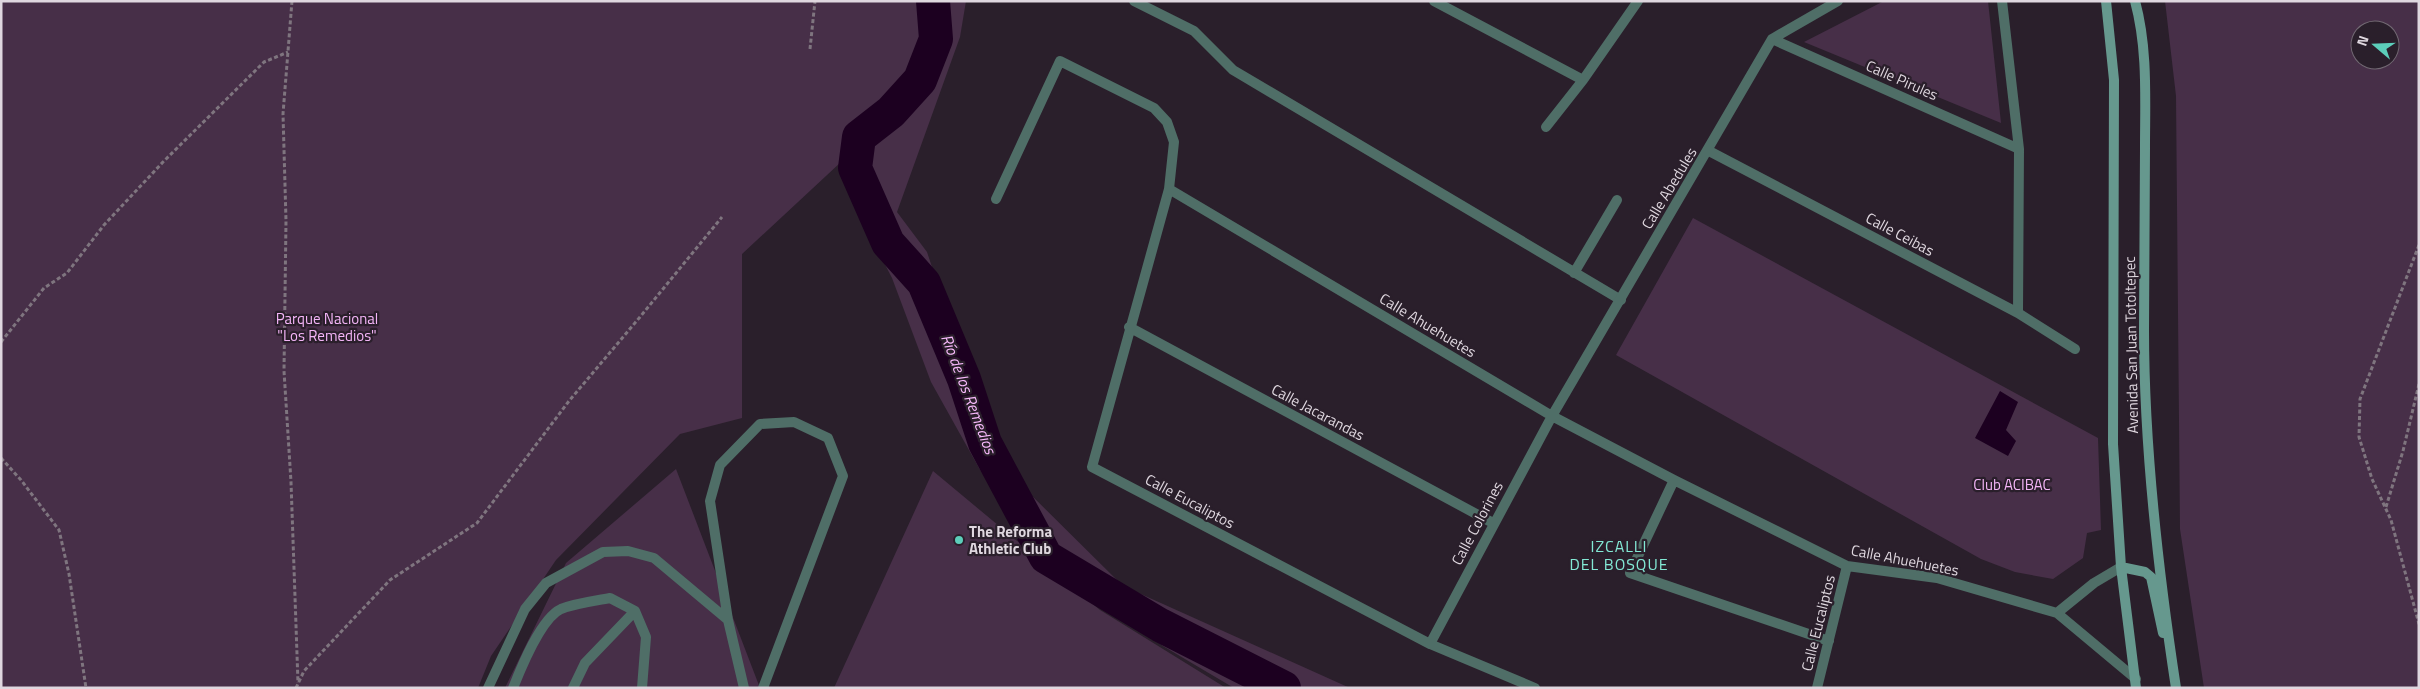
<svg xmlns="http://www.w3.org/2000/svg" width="2420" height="689" viewBox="0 0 2420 689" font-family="'Titillium Web',sans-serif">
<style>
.green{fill:#472f48;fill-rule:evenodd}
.water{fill:#1c0020}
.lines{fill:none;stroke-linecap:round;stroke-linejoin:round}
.river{stroke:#1c0020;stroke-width:34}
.path{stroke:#7f757f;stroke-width:3;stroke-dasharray:4 2.5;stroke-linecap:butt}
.lane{stroke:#4f6e67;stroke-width:10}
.street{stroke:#4f6e67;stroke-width:10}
.secondary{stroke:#66988e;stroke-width:10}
.poi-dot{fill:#5cceba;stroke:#2a1f2b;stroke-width:2}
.labels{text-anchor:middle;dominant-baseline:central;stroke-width:4.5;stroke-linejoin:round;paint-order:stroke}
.street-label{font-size:15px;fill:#dfd7df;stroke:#2a1f2b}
.park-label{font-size:15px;fill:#f4b5f8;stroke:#2a1f2b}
.poi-label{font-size:15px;font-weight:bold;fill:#dfd7df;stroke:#2a1f2b;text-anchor:start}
.water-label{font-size:16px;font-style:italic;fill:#f8b9fc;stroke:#2a1f2b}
.neighbourhood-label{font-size:16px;letter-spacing:1px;fill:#83e9d5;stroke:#2a1f2b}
</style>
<rect width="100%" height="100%" fill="#2a1f2b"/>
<path class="green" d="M1,1H966L960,37L897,212L927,252L951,324L1021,485L1123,586L1350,688H1234L1163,646L1033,551L979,468L931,382L892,278L862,220L855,149L742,254V418L680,434L556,560L491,656L478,688H1Z
M1884,1H1988L2001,123L1804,42Z
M2165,1H2419V688H2204L2180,529L2176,96ZM2360,30H2390V60H2360Z
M1693,218L2098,438L2101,530L2087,533L2083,558L2053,579L2015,572L1981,559L1616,355Z
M676,469L760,688H505L566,563Z
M933,471L1100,610L1226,688H834Z"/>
<path class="water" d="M2000,391L2018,402L2006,430L2016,441L2008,456L1975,438Z"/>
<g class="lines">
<path class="river" d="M933,1L936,39L920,80L891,112L859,137L855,168L888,243L924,283L964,379L985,443L1046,557L1160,625L1284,688"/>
<path class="path" d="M292,1L283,114L286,221L284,371L291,482L298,683
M810,49L815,1
M2419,245L2360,399L2359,437L2372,479L2391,520L2419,624
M1,342L44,288L67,273L104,225L163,162L264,62L288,52
M1,458L21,480L59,530L69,574L86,688
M2386,507L2403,451L2419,384
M296,688L304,671L390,580L477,523L569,401L640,317L722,217"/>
<path class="lane" d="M1134,1L1194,31L1233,70L1621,300
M1574,273L1617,200
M488,688L525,609L546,583L603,552L628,551L654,558L728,620
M513,688C521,668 541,618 561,609C576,603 595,601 610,598L635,611L646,637L642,688
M573,688L585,663L635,611
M744,688L728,620L710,501L720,465L760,424L794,422L828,438L843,476L763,688"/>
<path class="street" d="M1434,1L1583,80
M2002,1L2019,149L2018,313
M1772,39L2019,149
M1546,127L1583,80L1638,1
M1709,151L2018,313L2075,349
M1169,189L1552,416L1674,480L1847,566L1937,578L2057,613L2136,679
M996,199L1060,61L1154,108L1167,122L1174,142L1169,189L1092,467L1430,644L1535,688
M1129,327L1493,523
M1674,480L1630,573L1829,641
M2057,613L2094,583L2121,567
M1430,644L1552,416L1772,39L1838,1
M1817,688L1847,566"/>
<path class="secondary" d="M2106,1L2114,80L2113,444L2121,567L2136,688
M2135,1C2148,49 2145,99 2145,148C2145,209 2144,269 2144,330C2144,449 2158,570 2176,688
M2121,567L2145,572L2151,577L2163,633"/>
</g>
<circle class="poi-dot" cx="959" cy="540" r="5"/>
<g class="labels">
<g class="street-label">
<text transform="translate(1902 80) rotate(24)">Calle Pirules</text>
<text transform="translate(1669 188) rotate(-59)">Calle Abedules</text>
<text transform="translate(1900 234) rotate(28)">Calle Ceibas</text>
<text transform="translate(1428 325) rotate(31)">Calle Ahuehuetes</text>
<text transform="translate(2131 345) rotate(-91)">Avenida San Juan Totoltepec</text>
<text transform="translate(1318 412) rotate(28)">Calle Jacarandas</text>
<text transform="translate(1190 501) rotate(28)">Calle Eucaliptos</text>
<text transform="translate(1477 523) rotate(-62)">Calle Colorines</text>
<text transform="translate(1905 560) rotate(11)">Calle Ahuehuetes</text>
<text transform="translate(1818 623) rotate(-76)">Calle Eucaliptos</text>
</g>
<g class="park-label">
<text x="327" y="318">Parque Nacional<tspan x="327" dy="17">"Los Remedios"</tspan></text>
<text x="2012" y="484">Club ACIBAC</text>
</g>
<g class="poi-label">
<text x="969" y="531">The Reforma<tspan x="969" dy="17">Athletic Club</tspan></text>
</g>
<g class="water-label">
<text transform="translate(969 394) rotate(69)">Río de los Remedios</text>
</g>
<g class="neighbourhood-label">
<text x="1619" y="546">IZCALLI<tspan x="1619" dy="18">DEL BOSQUE</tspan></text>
</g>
</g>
<rect width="2420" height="689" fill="none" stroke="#dfd7df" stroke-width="5"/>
<g transform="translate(2375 45) rotate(289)"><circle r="24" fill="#2a1f2b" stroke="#726973"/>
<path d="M0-4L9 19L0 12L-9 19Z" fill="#5cceba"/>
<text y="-8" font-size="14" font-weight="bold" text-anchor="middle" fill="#dfd7df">N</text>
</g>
</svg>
